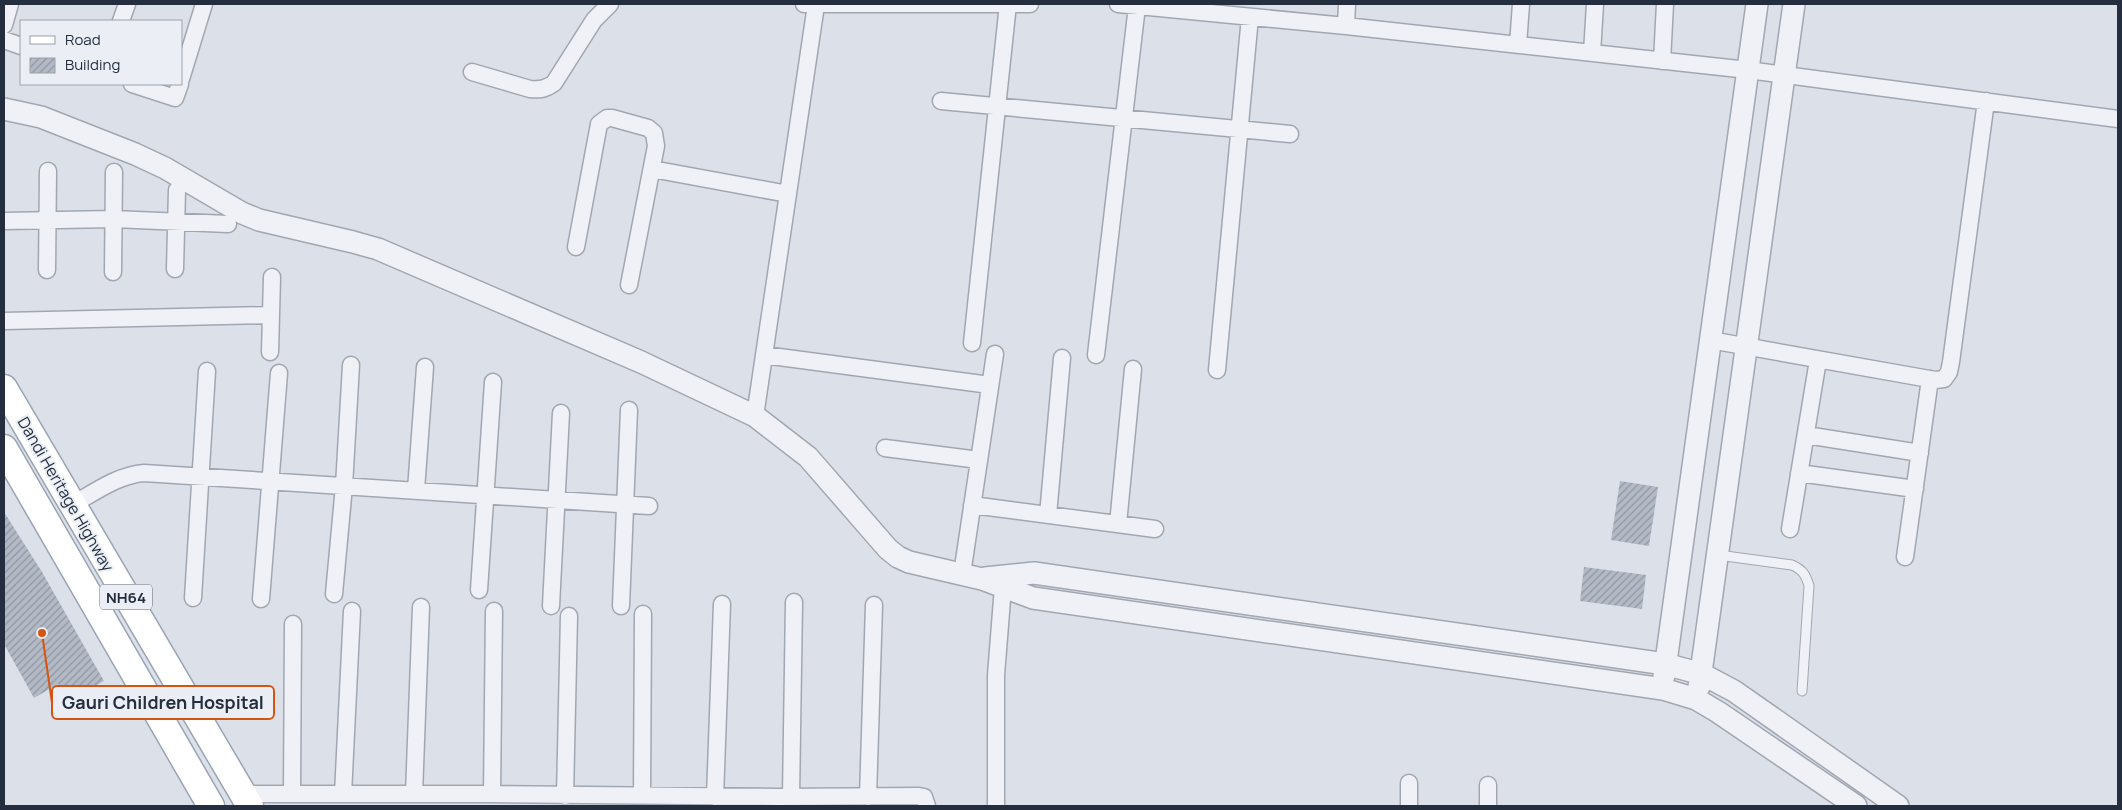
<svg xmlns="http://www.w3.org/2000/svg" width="2122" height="810" viewBox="0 0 2122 810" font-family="Manrope,sans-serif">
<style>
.building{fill:url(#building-hatch)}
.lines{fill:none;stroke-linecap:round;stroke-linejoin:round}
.service-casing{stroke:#a1a7b2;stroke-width:11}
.minor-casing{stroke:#a1a7b2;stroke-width:19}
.tertiary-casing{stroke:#a1a7b2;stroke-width:24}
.primary-casing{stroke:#9aa4b4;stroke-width:29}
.service{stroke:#eff1f6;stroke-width:9}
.minor{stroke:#eff1f6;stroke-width:16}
.tertiary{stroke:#eff1f6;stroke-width:21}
.primary{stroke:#fff;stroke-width:26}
.labels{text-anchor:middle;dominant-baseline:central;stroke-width:4;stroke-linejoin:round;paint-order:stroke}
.shield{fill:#ebeff5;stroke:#606876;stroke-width:1}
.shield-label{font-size:15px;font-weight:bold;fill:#242e3f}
.street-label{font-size:16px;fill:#242e3f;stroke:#ebeff5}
.leader{fill:none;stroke:#d45511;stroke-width:2}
.callout-dot{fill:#d45511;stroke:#ebeff5;stroke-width:2}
.callout{fill:#ebeff5;stroke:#d45511;stroke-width:2}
.callout-label{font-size:18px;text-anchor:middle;font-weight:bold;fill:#242e3f}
</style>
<defs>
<pattern id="building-hatch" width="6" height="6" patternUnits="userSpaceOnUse" patternTransform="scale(1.25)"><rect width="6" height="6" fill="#b3b9c5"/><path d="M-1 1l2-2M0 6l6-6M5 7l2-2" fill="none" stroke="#9197a1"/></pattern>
</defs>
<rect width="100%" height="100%" fill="#dce0e8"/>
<path class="building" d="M1620,481L1658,487L1649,546L1611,540Z
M4,512L42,572L104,681L68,701L58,684L34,698L4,644Z
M1584,567L1646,575L1642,609L1580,601Z"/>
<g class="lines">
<g class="service-casing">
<path id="service" d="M1718,555L1792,565C1803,570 1806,575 1809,586L1802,691"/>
</g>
<g class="minor-casing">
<path id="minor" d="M804,4H1030
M1118,4L1346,26L1748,70L2118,119
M121,21L127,4
M4,25L10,4
M1346,26L1347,4
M4,40L21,46
M1518,45L1521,4
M1592,53L1595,4
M1662,61L1665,4
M472,72L530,89C540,90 546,89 554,83L594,20L610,4
M181,79L204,4
M132,84L175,98L180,84
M941,101L1290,134
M652,169L788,194
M4,221L114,219L228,224
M576,247L599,124L607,118H612L648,128L654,133L656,146L629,285
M175,269L177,190
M47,270L48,171
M113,272L114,172
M4,321L271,315
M1710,340L1935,380L1944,379L1949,372L1951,362L1986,101
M972,343L1008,4
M270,352L272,277
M764,355L990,385
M1096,355L1137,6
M1217,370L1250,17
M755,416L816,5
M1806,435L1920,453
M885,448L979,460
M1799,473L1915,489
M416,490L425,367
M72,505C95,492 118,475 144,473L649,506
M972,505L1155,529
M1048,515L1062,358
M1118,524L1133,369
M1790,529L1818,360
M1905,557L1930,379
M962,574L995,354
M479,590L493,382
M334,594L344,486L351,365
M193,598L207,371
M261,599L279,373
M551,606L561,413
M621,606L629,410
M243,794H492L777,797L919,796L924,797L927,806
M292,794L293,624
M343,794L352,611
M414,794L421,607
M492,794L494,611
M565,796L569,616
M642,796L643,614
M715,797L722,604
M791,797L794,602
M868,797L874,605
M996,806V675L1003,587
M1409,806V783
M1488,806V785"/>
</g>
<g class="tertiary-casing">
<path id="tertiary" d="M4,109L41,117L135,154L165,168L242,213L259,220L353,242L378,249L641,362L755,416L808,457L888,549L898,557L909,562L982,579L1033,598L1663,689L1696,699L1718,712L1856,806
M985,578L1034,573L1665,664L1702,674L1734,691L1898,806
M1664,676L1757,4
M1699,687L1794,4"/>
</g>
<g class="primary-casing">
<path id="primary" d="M4,388L250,806
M4,448L211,806"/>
</g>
<use href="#service" class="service"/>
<use href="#minor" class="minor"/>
<use href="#tertiary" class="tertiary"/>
<use href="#primary" class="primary"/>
</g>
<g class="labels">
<rect class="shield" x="100" y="584.5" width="52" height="25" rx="4"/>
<g class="shield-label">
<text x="126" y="597">NH64</text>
</g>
<g class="street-label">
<text transform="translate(66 494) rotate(60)">Dandi Heritage Highway</text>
</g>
</g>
<path class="leader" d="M42 633L52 703"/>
<circle class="callout-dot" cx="42" cy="633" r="5"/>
<rect class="callout" x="52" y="686" width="222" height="33" rx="5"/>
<g class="callout-label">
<text x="163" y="709">Gauri Children Hospital</text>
</g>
<rect width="2122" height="810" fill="none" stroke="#242e3f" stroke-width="10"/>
<rect x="20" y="20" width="162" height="65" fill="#ebeff5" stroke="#9ba2ac"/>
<rect x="30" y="36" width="25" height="8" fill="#ffffff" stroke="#9ba2ac"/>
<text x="65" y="45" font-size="15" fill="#242e3f">Road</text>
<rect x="30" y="58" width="25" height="15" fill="url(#building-hatch)" stroke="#9ba2ac"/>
<text x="65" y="70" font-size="15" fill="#242e3f">Building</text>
</svg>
